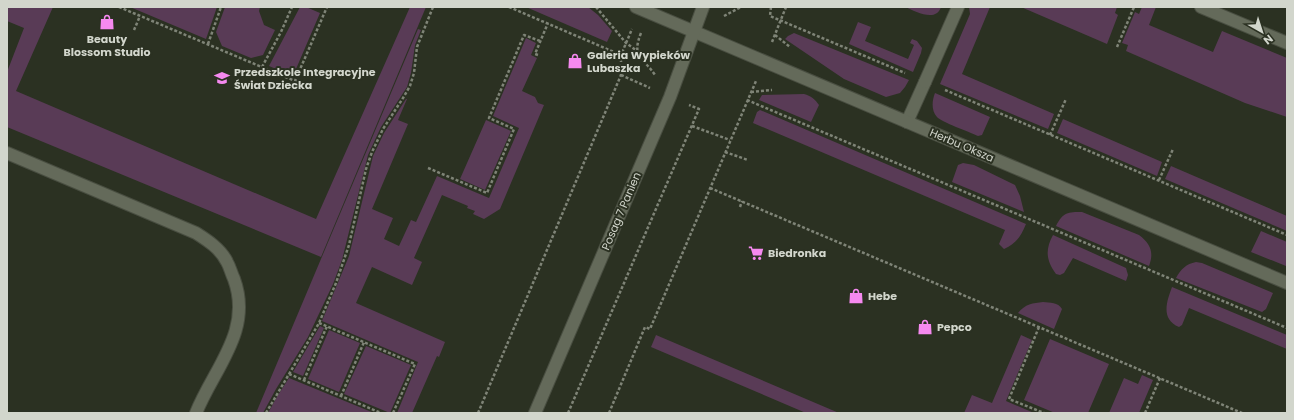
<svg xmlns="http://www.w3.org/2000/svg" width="1294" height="420" viewBox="0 0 1294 420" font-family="Poppins,sans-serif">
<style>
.green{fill:#593b56}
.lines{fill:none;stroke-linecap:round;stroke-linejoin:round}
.service-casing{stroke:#494e41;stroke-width:14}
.minor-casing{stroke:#494e41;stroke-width:14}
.tertiary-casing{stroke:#494e41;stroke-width:14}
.path{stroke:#7f8477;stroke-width:2.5;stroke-dasharray:3 2;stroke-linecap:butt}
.service{stroke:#646a5a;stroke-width:12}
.minor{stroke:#646a5a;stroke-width:12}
.tertiary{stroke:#646a5a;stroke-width:12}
.labels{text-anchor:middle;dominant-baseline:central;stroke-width:4;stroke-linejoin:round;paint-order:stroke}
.poi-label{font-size:11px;font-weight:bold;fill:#d2d6cc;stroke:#2b3122;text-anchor:start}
.street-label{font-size:11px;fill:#d2d6cc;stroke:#2b3122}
</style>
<rect width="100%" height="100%" fill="#2b3122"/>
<path class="green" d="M7,7H53L16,91L316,219L410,7H426L321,257L7,127V72L24,28L7,21Z
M130,7H217L206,39Z
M225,7H260L259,11L264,25L275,30L263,55L251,58L222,46L216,32Z
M300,7H306L320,13L293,76L269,66Z
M526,7H588L598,15L612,31L607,42Z
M905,7H941C936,23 915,11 905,7Z
M969,7H990L962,74L1054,114L1048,129L940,84L970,14Z
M1021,7H1117L1115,13L1118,15L1107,44Z
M1142,7H1156L1149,25L1213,52L1222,31L1287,58V117L1245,103L1126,51L1128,45L1122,43L1135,12L1139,14Z
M858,22L871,27L865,41L908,59L914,45L910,43L912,39L917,41L922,48L921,53L913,72L849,44Z
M418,29L421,30L415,45L411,73L407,87L381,127L368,155L342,260L333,284L308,337L276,389L263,413H256Z
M794,33L909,80L905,87L900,93L886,97L844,79L785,39L788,36Z
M526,38L536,43L531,55L537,58L522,91L535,97L538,103L544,105L500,209L484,219L473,214L475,211L467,208L468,206L442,195L414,258L422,262L412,285L372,267L356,303L445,342L439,357L437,356L412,413H397L418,362L322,321L349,256L373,156L384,133L406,99H407L398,120L408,124L372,209L393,218L384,239L399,246L411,220L416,222L437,176L489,198L519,128L493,116Z
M935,93L990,117L982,135L978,136C970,132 941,122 937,117C931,110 932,101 935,93Z
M804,94C811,96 815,99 819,105L811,122L759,100L762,95Z
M760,110L1026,224C1021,236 1017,243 1004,249L999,244L1005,230L753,123L757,112Z
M1063,119L1162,162L1157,176L1057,133Z
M486,120L511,131L485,190L460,179Z
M963,163L974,165L1015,185L1020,196L1024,212L952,182L958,165Z
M1171,166L1287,216V231L1165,179Z
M1082,212L1139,235C1151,244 1154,253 1149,266L1056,226C1063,212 1068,212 1082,212Z
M1261,231L1287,242V264L1286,266L1251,252Z
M1053,235L1126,268L1128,275L1126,281L1073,258L1064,273L1060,275L1056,274C1046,260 1045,250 1053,235Z
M1196,262L1202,263L1273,293L1266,309L1262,312L1176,278C1181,269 1186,264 1196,262Z
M1172,287L1287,335V349L1189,308L1182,325L1179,327C1160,319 1167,301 1172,287Z
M1043,302C1050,303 1058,302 1062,309L1054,329L1018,313C1025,304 1033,303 1043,302Z
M320,326L324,328L303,376L293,372Z
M329,330L360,343L339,392L308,379Z
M656,335L839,413H806L651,347Z
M1021,335L1032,340L1006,401L1034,413H964L972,395L992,403Z
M1050,339L1109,364L1088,413H1055L1024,400Z
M366,346L411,365L390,413L344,394Z
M1142,375L1153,380L1139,413H1109L1124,378L1138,384Z
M289,378L374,413H268L278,395Z"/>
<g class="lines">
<g class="service-casing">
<path id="service" d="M907,122L925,82
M7,153L196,233C207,240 221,249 227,262C230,267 231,273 234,279C253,331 214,368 196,413"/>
</g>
<g class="minor-casing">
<path id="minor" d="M636,7L1287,283
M1201,7L1287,43
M925,82L958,7"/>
</g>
<g class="tertiary-casing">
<path id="tertiary" d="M535,413L670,97L703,7"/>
</g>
<path class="path" d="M119,7L295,81L327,7
M509,7L621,55
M596,7L626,43L637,51
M771,7L770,16L905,73
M724,16L741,7
M134,30L140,16
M641,33C631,58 643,57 655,75
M775,35L790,47
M772,42L786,7
M208,44L221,7
M1117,47L1134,7
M538,55L535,54L548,23
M262,67L281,32L292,7
M621,75L650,88
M295,81L313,89
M945,90L1287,235
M751,92L772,90
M747,100L1287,328
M692,126L730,140
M1050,135L1066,99
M725,152L748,160
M428,168L487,193L514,129L489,118L524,35L540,41
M1159,180L1173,149
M710,188L1242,413
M740,207L742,201
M319,323L415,364L393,413
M1039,327L1009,399L1044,413
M289,374L381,413
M304,380L327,326
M341,396L364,342
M266,413L308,342L319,323L336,283L349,245L366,169L372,152L383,129L403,98L410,86L414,73L417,47L433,7
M478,413L621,75V55L632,29
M568,413L699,109L689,105
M609,413L645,327L650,329L756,81
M1145,413L1160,378"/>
<use href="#service" class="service"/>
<use href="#minor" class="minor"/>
<use href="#tertiary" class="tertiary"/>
</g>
<defs>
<g id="shop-bare" transform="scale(1.2)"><path d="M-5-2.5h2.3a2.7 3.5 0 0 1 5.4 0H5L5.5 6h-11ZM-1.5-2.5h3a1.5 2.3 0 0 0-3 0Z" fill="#f589ef" stroke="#2b3122" stroke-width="2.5" paint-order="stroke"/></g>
<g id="school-bare" transform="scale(1.2)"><path d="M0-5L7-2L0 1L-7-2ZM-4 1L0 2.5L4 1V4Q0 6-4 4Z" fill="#f589ef" stroke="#2b3122" stroke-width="2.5" paint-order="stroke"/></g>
<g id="supermarket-bare" transform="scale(1.2)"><path d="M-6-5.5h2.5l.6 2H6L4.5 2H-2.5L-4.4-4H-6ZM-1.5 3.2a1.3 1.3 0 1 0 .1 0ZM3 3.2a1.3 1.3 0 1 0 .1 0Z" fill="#f589ef" stroke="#2b3122" stroke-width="2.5" paint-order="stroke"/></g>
</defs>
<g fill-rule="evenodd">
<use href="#shop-bare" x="107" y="22"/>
<use href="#shop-bare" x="575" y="61"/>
<use href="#school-bare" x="222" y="78"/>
<use href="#supermarket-bare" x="756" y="253"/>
<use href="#shop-bare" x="856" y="296"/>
<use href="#shop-bare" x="925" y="327"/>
</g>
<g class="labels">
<g class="poi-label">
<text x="107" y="39" text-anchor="middle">Beauty<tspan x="107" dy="13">Blossom Studio</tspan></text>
<text x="587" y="55">Galeria Wypieków<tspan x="587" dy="13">Lubaszka</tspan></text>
<text x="234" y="72">Przedszkole Integracyjne<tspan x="234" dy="13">Świat Dziecka</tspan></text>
<text x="768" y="253">Biedronka</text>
<text x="868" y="296">Hebe</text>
<text x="937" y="327">Pepco</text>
</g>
<g class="street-label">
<text transform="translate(962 145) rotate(23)">Herbu Oksza</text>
<text transform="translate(621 211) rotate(-67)">Posag 7 Panien</text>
</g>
</g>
<rect width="1294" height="420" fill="none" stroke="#d2d6cc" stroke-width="16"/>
<g transform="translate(1262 32) rotate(141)" stroke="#2b3122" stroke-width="3" paint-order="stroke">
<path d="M0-3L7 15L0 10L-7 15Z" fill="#d2d6cc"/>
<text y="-6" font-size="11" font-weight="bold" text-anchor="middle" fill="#d2d6cc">N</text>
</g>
</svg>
